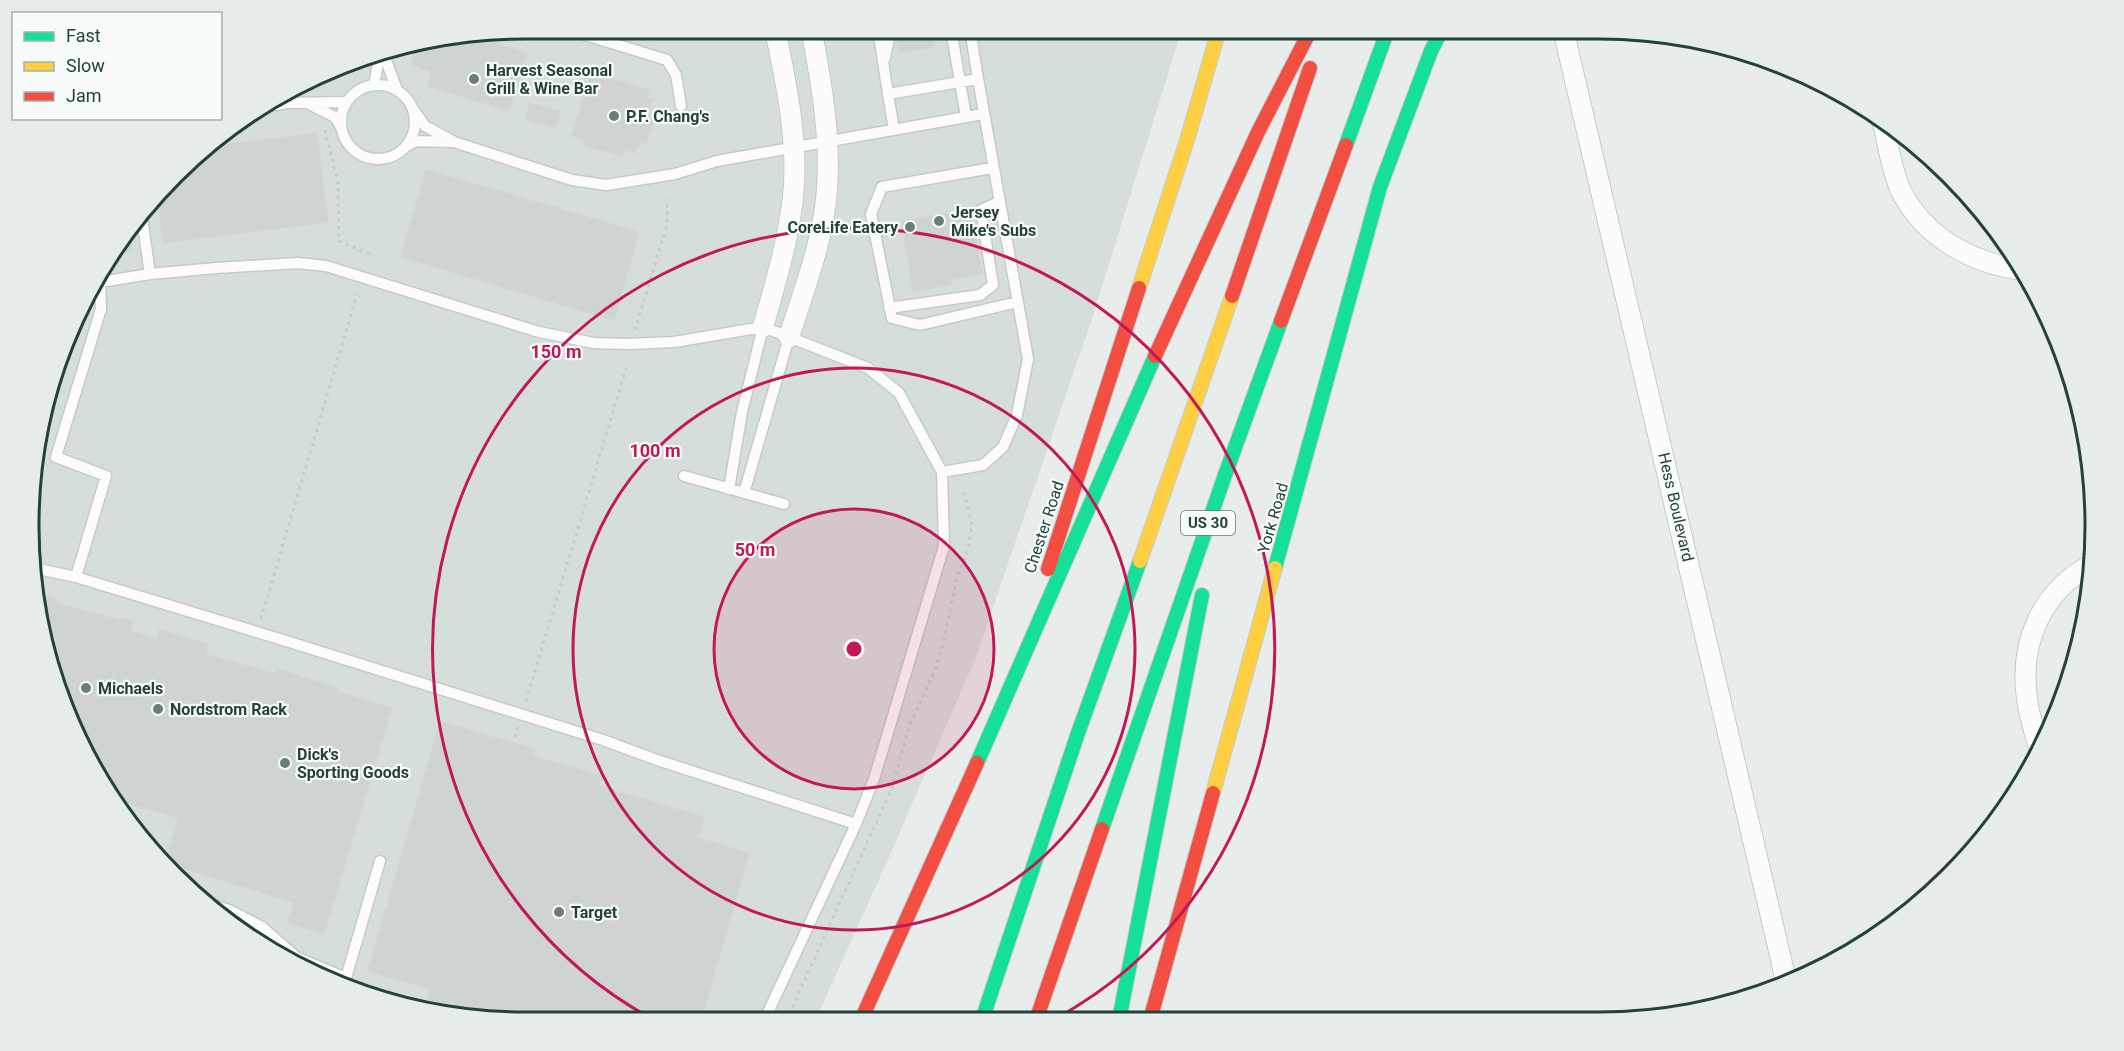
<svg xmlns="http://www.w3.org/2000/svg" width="2124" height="1051" viewBox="0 0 2124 1051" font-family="Roboto,sans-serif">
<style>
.built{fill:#d6dedb}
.building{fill:#cfd4d2;stroke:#d1d6d4;stroke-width:1.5}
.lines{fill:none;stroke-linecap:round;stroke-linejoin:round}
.lane-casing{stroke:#c5cac8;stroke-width:13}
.street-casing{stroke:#c5cac8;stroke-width:22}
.fast-casing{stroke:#c3ccc9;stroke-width:16}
.slow-casing{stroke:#c3ccc9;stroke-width:16}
.jam-casing{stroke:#c3ccc9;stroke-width:16}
.path{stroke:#c3ccca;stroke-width:3;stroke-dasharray:3 4.5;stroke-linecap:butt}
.lane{stroke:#fcfcfc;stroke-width:10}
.street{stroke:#fcfcfc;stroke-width:20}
.fast{stroke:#16e098;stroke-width:14}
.slow{stroke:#ffcf43;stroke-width:14}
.jam{stroke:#f24e42;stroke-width:14}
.ring{fill:none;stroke:#c2185b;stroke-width:3}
.poi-dot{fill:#697e78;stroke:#f7fbf9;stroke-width:2}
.labels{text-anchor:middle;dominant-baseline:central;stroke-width:4.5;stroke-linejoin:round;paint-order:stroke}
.shield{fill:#f7fbf9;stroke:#637a73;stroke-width:1.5}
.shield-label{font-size:15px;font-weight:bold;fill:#24423a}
.poi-label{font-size:16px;font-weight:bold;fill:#24423a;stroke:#f7fbf9;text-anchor:start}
.street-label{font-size:16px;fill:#24423a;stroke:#f7fbf9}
.rim{fill:none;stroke:#24423a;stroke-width:3}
.centre{fill:#c2185b;stroke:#f7fbf9;stroke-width:3}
.ring-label{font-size:18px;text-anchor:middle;font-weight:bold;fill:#c2185b;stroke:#f7fbf9;stroke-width:4.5;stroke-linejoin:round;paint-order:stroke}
</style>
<rect width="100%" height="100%" fill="#e8edeb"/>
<path class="built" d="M526,29H1182L1092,319L976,657L886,864L815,1021H493L397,1006L306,971L174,877L80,746L33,591L38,428L66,335L112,250L223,131L365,55Z"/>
<path class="building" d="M895,29H931L934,47L899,53Z
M474,37L527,53L509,111L428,86L432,72L411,65L417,46Z
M591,73L650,90L647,97L652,99L647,115L654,117L646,144L640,142L636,153L624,150L622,156L584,145L586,140L572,136Z
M530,103L560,111L556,128L525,120Z
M317,133L328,222L163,243L158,201L208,147Z
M426,170L639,232L614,320L401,257Z
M971,210L974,225H977L979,237H976L982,274L950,279L951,284L913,291L902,221Z
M129,232L132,251L110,254L112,250Z
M35,593L57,599L56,603L120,620L121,618L133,621L130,631L127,630L89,759L80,746Z
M127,630L156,639L159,630L208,644L205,654L227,660L179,818L120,801L89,759Z
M227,660L275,674L276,669L338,688L337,692L392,708L324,934L288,923L294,902L165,863Z
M440,722L535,749L533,756L602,776L599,786L704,817L698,838L749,853L701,1021H493L424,1010L431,989L368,971Z"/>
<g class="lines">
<g class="lane-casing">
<path id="lane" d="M566,29L667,60L676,75L681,106
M878,29L888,94L978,79L970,29
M951,29L966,117
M383,52L397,90
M885,58L891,29
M374,85L380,53
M341 122a37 37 0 1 1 74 0a37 37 0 1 1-74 0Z
M888,94L894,130
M311,105L335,117L341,127
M271,106L287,103L347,102
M413,109L425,126L454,142L572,180L606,185L675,174L717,161L983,114
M407,146L416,141L453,142
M992,168L882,187L871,214L892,318L920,325L1017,302
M142,218L150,274
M94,283L150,274L216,268L298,263L326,266L539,332L594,343L628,344L674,342L763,327L868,368L899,393L942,472L944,546L874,779L856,824L764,1021
M889,308L980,295L993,285L981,210L999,202
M942,472L983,465L1003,447L1017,415L1028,359L978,79
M684,476L784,504
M729,489L742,412L763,327
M744,493L789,337
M34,568L76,577L283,640L603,740L657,760L856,824
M76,577L106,476L56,457L101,309L100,282
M213,905L229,910L262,927L296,957L346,978L380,861"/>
</g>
<g class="street-casing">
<path id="street" d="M1563,29L1787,985
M1882,119C1888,143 1891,169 1901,191C1925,238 1973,264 2024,270
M763,327C775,285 788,241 793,197C799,142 786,83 775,29
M789,337C804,290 824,238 827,189C831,138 821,79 811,29
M2040,752C2036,735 2029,717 2027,699C2019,642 2042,590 2093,564"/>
</g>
<g class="fast-casing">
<path id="fast" d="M1346,145L1388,29
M1275,568L1380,187L1431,51L1442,29
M977,763L1155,356
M1102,829L1225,475L1281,321
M982,1020L1078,733L1140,561
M1119,1020L1202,595"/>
</g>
<g class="slow-casing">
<path id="slow" d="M1139,288L1188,137L1219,29
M1140,561L1232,296
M1213,793L1275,568"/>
</g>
<g class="jam-casing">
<path id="jam" d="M1232,296L1310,68
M1281,321L1346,145
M1155,356L1258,132L1311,29
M1048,569L1139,288
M861,1020L977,763
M1036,1020L1102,829
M1150,1020L1213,793"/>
</g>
<path class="path" d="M325,130L338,183L339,241L370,254
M635,330L667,225V199
M261,619L357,294
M526,701L627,365
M515,737L518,727
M786,1021L892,788L909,727L935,670L943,645L957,576L967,553L972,525L963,488"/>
<use href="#lane" class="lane"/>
<use href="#street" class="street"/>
<use href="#fast" class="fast"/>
<use href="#slow" class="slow"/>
<use href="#jam" class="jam"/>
</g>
<circle cx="854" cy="649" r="140" fill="#c2185b" fill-opacity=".12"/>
<g class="ring">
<circle cx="854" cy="649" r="140"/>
<circle cx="854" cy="649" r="281"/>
<path d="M656 1021A421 421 0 1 1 1055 1019"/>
</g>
<g class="poi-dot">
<circle cx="474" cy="79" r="6"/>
<circle cx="614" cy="116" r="6"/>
<circle cx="939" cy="221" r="6"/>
<circle cx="910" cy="227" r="6"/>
<circle cx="86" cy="688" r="6"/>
<circle cx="158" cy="709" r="6"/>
<circle cx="285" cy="763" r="6"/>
<circle cx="559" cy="912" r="6"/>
</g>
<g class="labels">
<rect class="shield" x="1181" y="511" width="54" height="24" rx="4.5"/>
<g class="shield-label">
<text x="1208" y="523">US 30</text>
</g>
<g class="poi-label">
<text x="486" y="70">Harvest Seasonal<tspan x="486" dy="18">Grill &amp; Wine Bar</tspan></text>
<text x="626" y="116">P.F. Chang's</text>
<text x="951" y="212">Jersey<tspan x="951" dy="18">Mike's Subs</tspan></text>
<text x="898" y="227" text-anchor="end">CoreLife Eatery</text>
<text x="98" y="688">Michaels</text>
<text x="170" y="709">Nordstrom Rack</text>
<text x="297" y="754">Dick's<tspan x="297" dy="18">Sporting Goods</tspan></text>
<text x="571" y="912">Target</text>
</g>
<g class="street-label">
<text transform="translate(1676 507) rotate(77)">Hess Boulevard</text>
<text transform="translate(1273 518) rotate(-74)">York Road</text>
<text transform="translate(1044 527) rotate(-72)">Chester Road</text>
</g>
</g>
<path d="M0 0H2124V1051H0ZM525 39H1599A486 486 0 0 1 2085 525V526A486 486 0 0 1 1599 1012H525A486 486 0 0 1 39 526V525A486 486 0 0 1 525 39Z" fill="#e6ecea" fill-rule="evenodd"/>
<path class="rim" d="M525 39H1599A486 486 0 0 1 2085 525V526A486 486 0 0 1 1599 1012H525A486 486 0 0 1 39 526V525A486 486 0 0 1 525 39Z"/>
<circle cx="854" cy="649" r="9" class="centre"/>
<g class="ring-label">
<text x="556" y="358">150 m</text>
<text x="655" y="457">100 m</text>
<text x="755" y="556">50 m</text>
</g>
<rect x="12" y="12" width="210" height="108" fill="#f7fbf9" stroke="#a3b1ad" stroke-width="1.5"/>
<rect x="24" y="32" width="30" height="9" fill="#16e098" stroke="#a3b1ad" stroke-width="1.5"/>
<text x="66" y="42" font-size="18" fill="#24423a">Fast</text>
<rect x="24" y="62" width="30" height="9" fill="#ffcf43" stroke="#a3b1ad" stroke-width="1.5"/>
<text x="66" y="72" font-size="18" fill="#24423a">Slow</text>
<rect x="24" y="92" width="30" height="9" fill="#f24e42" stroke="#a3b1ad" stroke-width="1.5"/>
<text x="66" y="102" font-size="18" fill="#24423a">Jam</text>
</svg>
